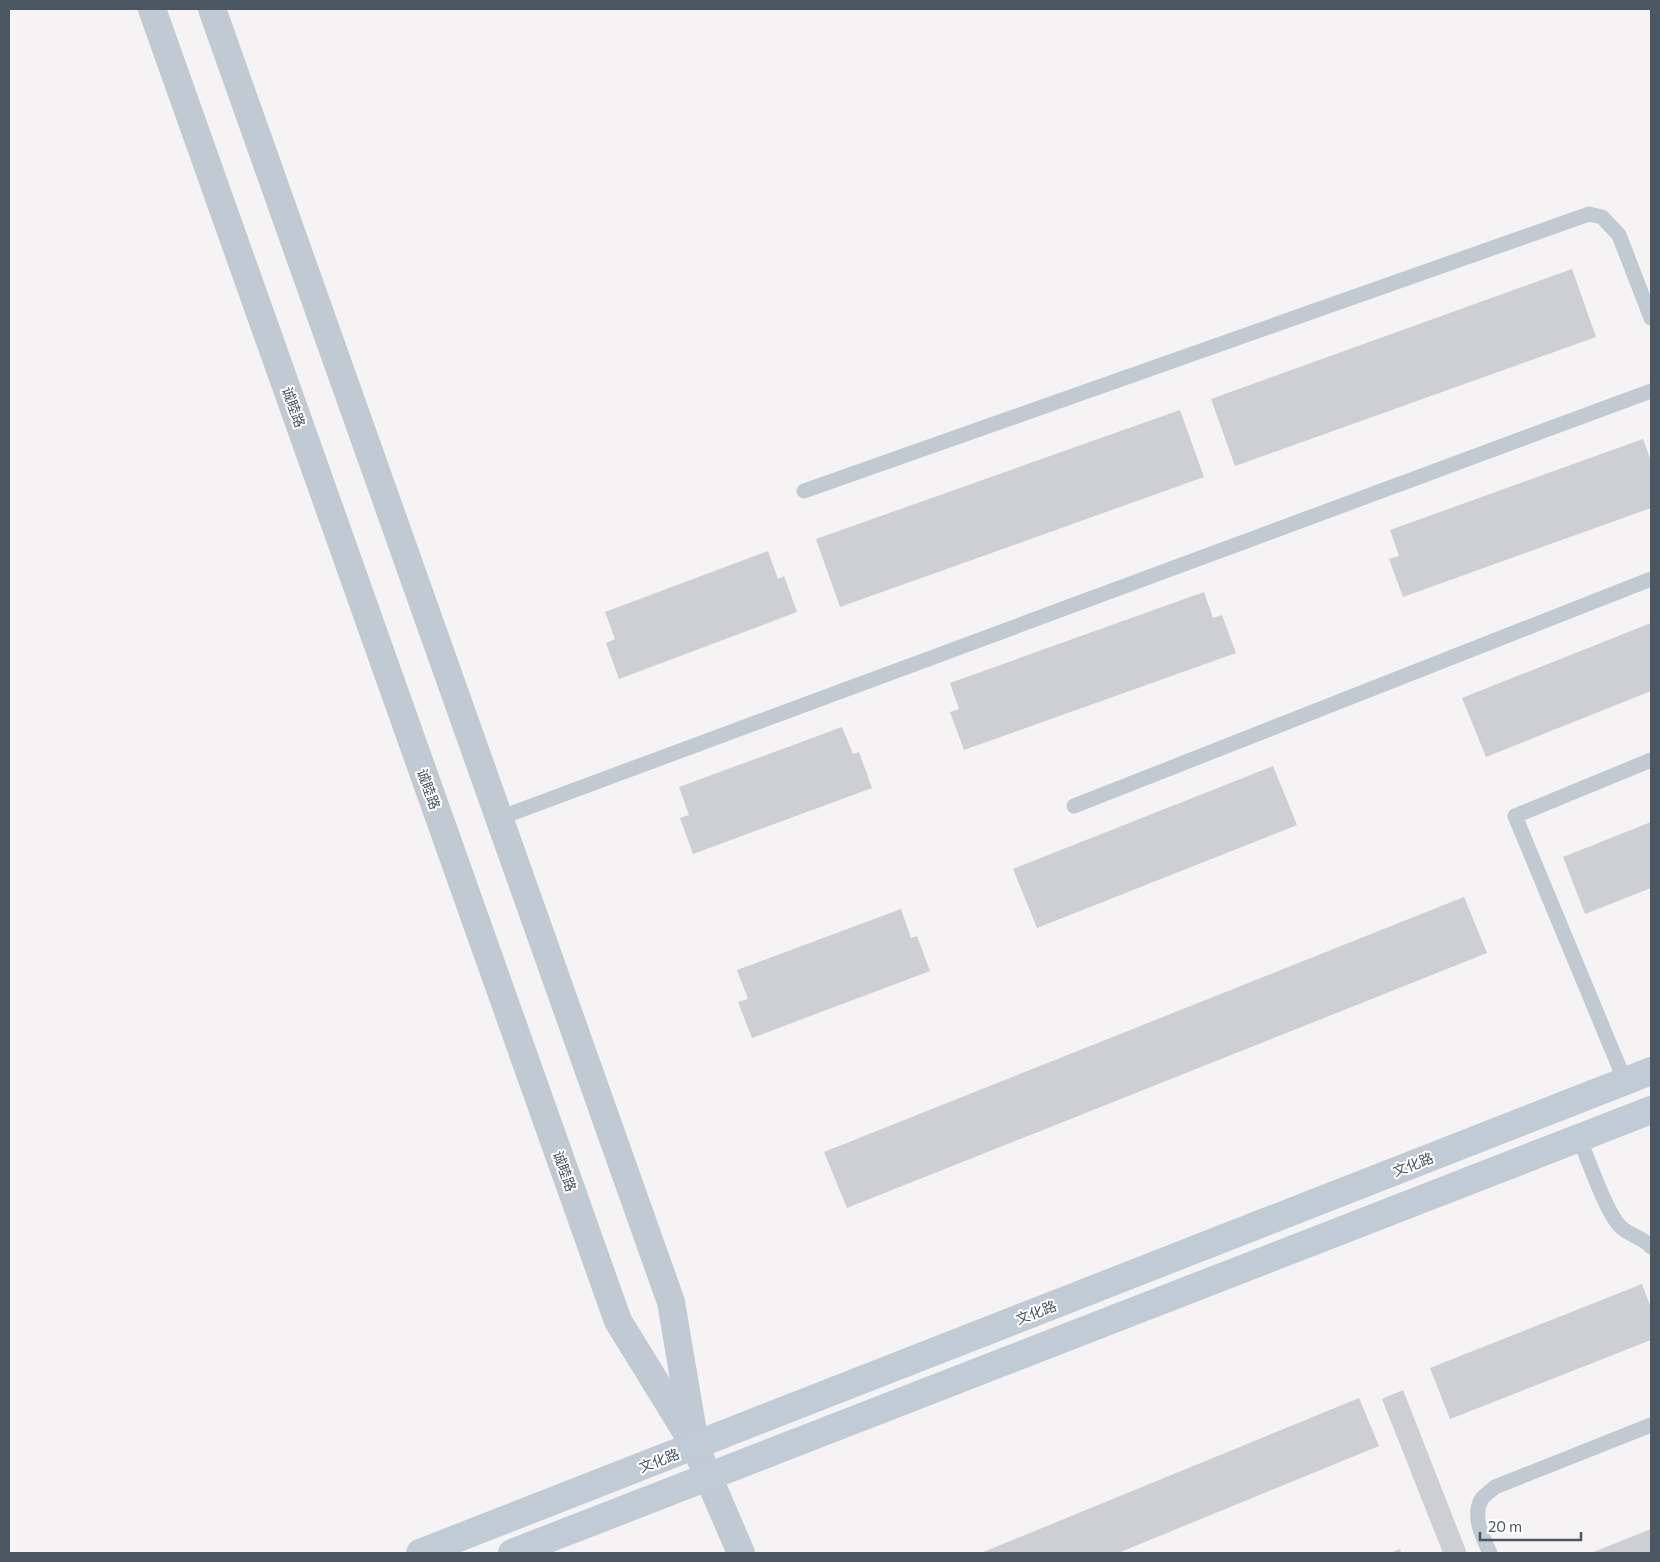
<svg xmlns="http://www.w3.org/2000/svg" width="1660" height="1562" viewBox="0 0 1660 1562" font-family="Commissioner,'Noto Sans SC',sans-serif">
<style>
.building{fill:#cdcfd5}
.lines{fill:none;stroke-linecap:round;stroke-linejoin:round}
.service{stroke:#c1cad2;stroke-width:15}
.tertiary{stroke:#c1cad2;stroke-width:28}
.secondary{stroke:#c1cbd6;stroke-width:28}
.labels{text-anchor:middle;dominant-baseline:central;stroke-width:4;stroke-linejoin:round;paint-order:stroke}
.street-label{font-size:14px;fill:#4a5661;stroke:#fff}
</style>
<rect width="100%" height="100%" fill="#f5f3f3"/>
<path class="building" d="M1572,269L1596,337L1235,466L1211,399Z
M1180,410L1204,477L840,607L816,539Z
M1643,439L1651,461V508L1403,597L1389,559L1399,556L1390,530Z
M768,551L778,579L784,576L797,612L619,679L606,643L615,639L605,612Z
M1204,592L1213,618L1222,615L1236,653L964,750L950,712L959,709L950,683Z
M1651,623V691L1486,757L1462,698Z
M842,727L853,754L859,752L872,788L693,854L680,818L689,815L679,787Z
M1273,766L1297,825L1037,928L1013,869Z
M1651,822V888L1585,914L1563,857Z
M1464,897L1487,953L847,1208L824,1152Z
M901,909L911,938L917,936L930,971L752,1038L738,1002L748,999L737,970Z
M1642,1284L1651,1308V1340L1450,1419L1430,1368Z
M1403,1390L1467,1553H1443L1382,1399Z
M1359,1398L1379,1446L1118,1553H981Z
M1651,1529V1553H1591Z
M1400,1549L1401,1553H1390Z"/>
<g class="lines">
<path class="service" d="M804,491L1589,214L1602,217L1619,235L1651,318
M1074,806L1651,579
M499,818L1651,391
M1625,1081L1515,816L1651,760
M1579,1138C1588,1158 1607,1216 1622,1228C1631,1236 1644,1238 1651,1247
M1490,1553C1483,1538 1472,1517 1481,1500C1484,1495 1491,1491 1495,1487L1651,1425"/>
<path class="tertiary" d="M152,9L618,1321L695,1446L741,1553
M212,9L671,1302L693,1432"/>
<path class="secondary" d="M420,1553L1651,1071
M512,1553L1651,1110"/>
</g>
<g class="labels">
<g class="street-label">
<text transform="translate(294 407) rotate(70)">诚睦路</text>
<text transform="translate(429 789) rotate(70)">诚睦路</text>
<text transform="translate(1413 1164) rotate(-21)">文化路</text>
<text transform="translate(565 1171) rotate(70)">诚睦路</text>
<text transform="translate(1036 1312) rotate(-21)">文化路</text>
<text transform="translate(659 1460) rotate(-21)">文化路</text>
</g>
</g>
<rect width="1660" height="1562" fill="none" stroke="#4a5661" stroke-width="20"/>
<path d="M1480 1532v8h101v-8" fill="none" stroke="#4a5661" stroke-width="2.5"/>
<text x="1488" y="1532" font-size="15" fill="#4a5661" stroke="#ffffff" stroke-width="4" paint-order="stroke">20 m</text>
</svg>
